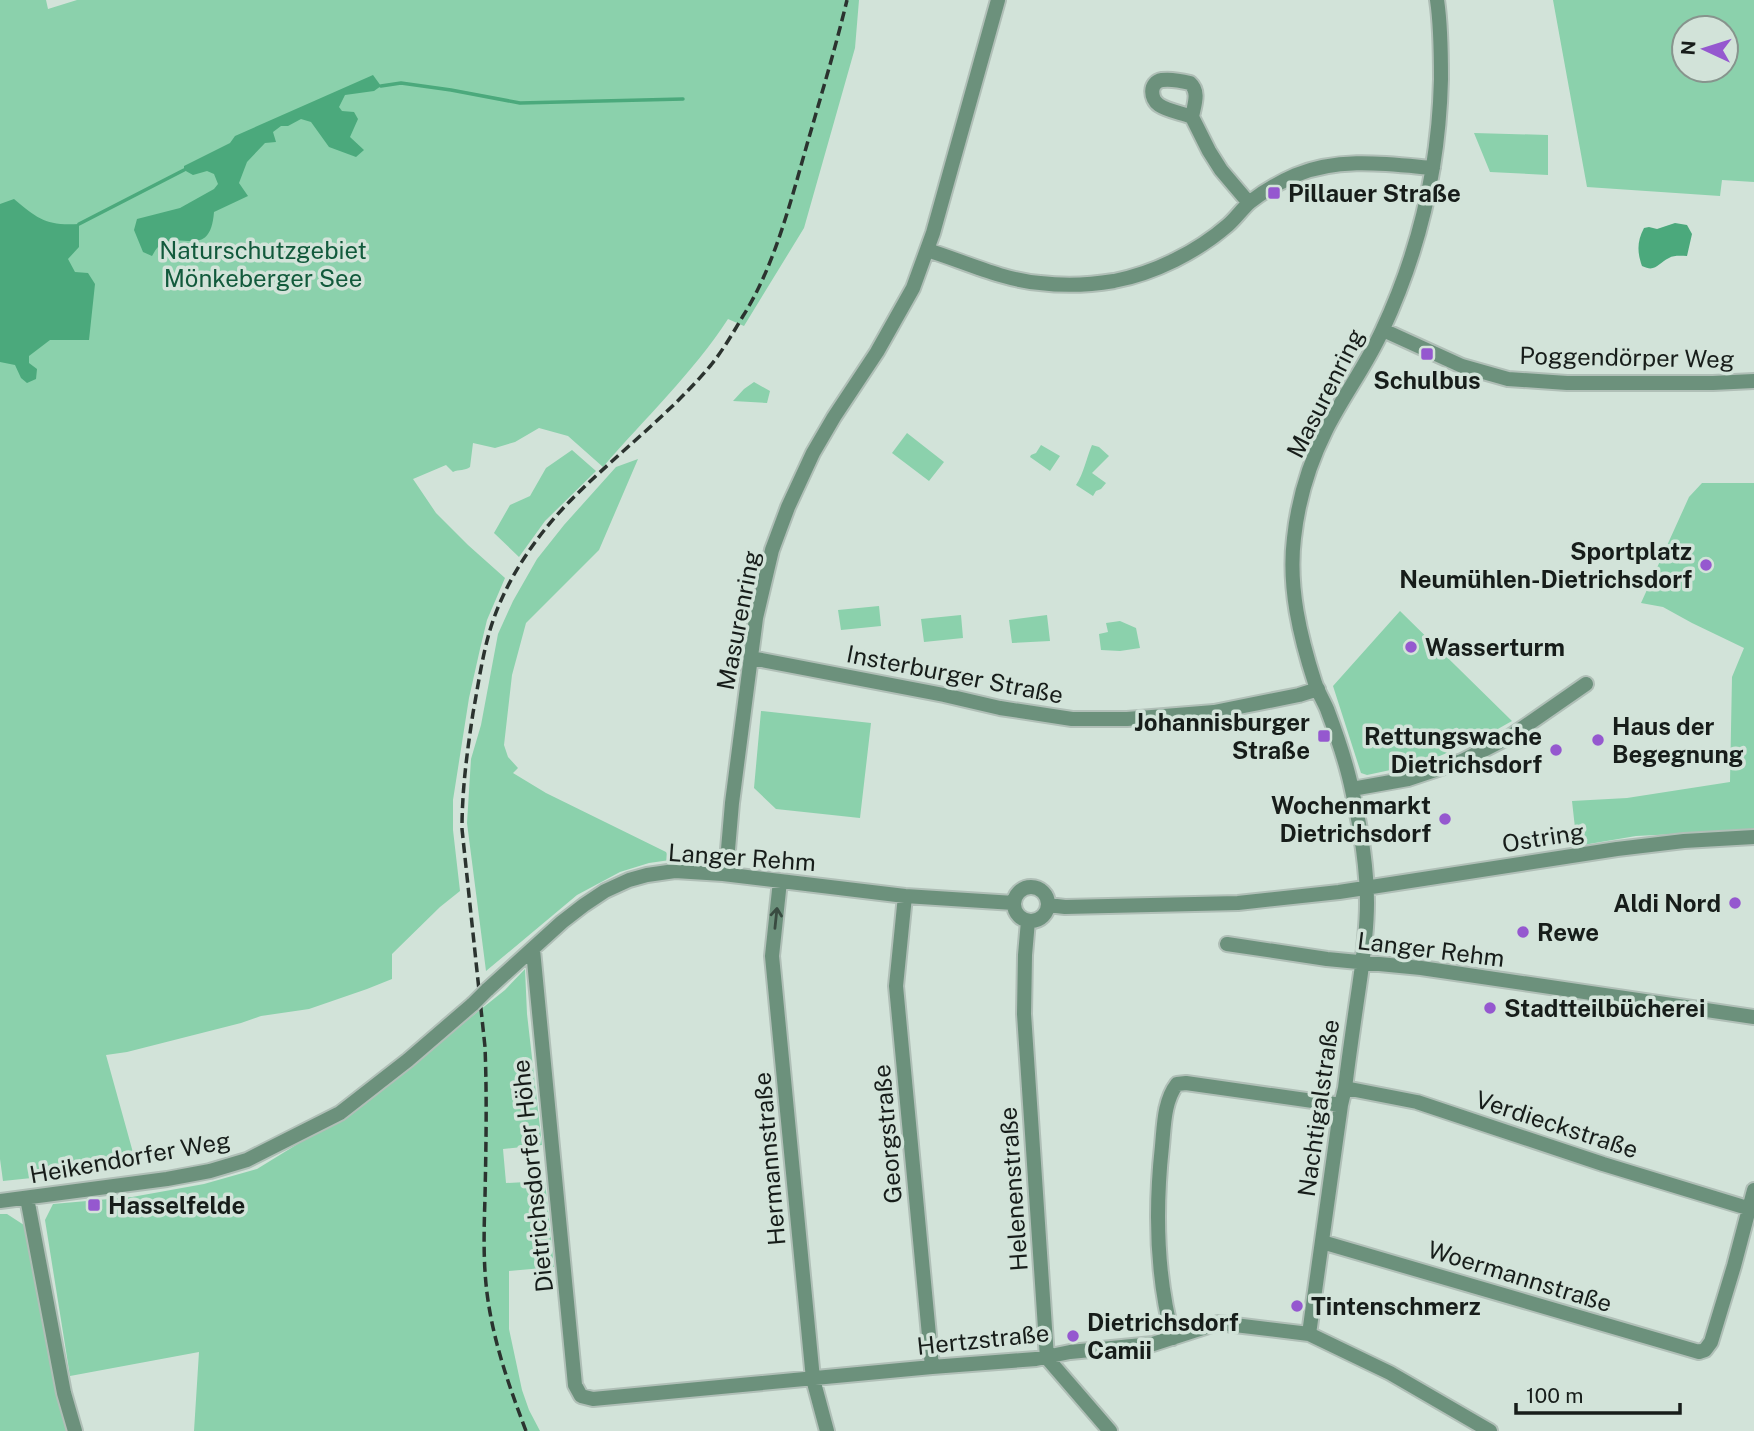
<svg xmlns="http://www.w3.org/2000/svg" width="1754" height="1431" viewBox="0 0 1754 1431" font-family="'Public Sans',sans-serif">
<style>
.green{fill:#8bd1ac;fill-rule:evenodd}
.water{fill:#4ba97c}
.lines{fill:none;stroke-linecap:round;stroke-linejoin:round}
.stream{stroke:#4ba97c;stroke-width:3.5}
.minor-casing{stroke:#b0bfb7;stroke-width:18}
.minor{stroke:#6c917c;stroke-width:14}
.rail{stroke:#2b332f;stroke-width:3.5;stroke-dasharray:10 5;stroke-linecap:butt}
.minor-bridge-casing{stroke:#b0bfb7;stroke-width:18;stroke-linecap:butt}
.minor-bridge{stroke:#6c917c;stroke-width:14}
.oneway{stroke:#394b41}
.poi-dot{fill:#9558cf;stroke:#d2e3d9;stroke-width:2.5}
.labels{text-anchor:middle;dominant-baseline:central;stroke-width:7;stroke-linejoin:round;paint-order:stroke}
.poi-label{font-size:24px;font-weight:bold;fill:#171d1a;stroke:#d2e3d9;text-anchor:start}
.park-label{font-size:24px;fill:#125a3c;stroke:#d2e3d9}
.street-label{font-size:24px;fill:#171d1a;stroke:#d2e3d9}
</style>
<rect width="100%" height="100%" fill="#d2e3d9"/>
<path class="green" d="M0,0H46L48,9L77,0H859L855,48L804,228L744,326L728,319C692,374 645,418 603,467L568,436L539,428L515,442L495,448L473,443L470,467C465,471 459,469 453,472L446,465L413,479L436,513L468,545L505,578L487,620L480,649L469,698L453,800V830L460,891L440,907L392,954V979L367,989L309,1009L261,1016L241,1023L127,1052L106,1055L137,1167L3,1181L0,1159Z
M1553,0H1754V182L1722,180L1720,196L1587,187ZM1726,28V70H1684V28Z
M1474,133L1548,135V175L1490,172Z
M754,382L770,391L767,403L733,401L744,389Z
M907,433L944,462L929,481L892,453Z
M1041,445L1060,456L1050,471L1030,457L1031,455L1036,453Z
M1092,445L1099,447L1109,456L1092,473L1106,483L1101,489L1096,491L1093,496L1076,485C1084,473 1086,459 1092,445Z
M572,450L596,471L545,521L519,557L494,533L510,505L530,496L546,468Z
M638,459L599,550L526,623L512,675L504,745L508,757L518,768L513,773L546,793L666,852L670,860L649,863L620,872L577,895L486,971L467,823L471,759L481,725L498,634L513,601L537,559L564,525L616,467Z
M1702,483H1754V830L1636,836L1577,846L1572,801L1627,798L1730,782L1732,677L1744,648L1692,623L1663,607L1641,603L1689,497Z
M879,606L881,626L841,630L838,610Z
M1400,611L1512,721L1480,739L1423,763L1367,775L1361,773L1333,686Z
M961,615L963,638L924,642L921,619Z
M1047,615L1050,641L1012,643L1009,620Z
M1120,621L1136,628L1140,648L1120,651L1101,650L1099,634L1108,632L1106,623Z
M761,711L871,723L860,818L776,809L754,788Z
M525,969L527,1014L542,1145L503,1149L506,1183L545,1181L554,1267L509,1271V1329L522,1390L529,1410L540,1431H194L199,1352L70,1376L45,1220L53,1204L132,1197L204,1184L257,1169L361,1105L505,990Z
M0,1214H7L27,1227L57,1386L67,1431H0Z"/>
<path class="water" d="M373,75L381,86L374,91L345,95L339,107L342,111L354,112L358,119L350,137L364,150L356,157L329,147L311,122L301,119L288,126H281L273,132L276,142L265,143L247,162L239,183L248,196L214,212C210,263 177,227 158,247C155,250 154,253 152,256L143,252L134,230L137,219L180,208L214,189L218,184L214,174L207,171L193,175L184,170V166L230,143L235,136Z
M14,199C38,219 46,226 79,224V247L68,259L75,272L88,273L95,284L89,340H50L29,356V363L37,369L36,379L27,383L21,378L15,365L0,362V204Z
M1675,223L1687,225L1692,234L1687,256C1681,256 1674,255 1669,258C1658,263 1656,273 1642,266C1637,252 1637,241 1644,228L1649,227L1657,229Z"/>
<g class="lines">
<path class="stream" d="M381,86L401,83L451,90L520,103L683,99
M79,224L184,170"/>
<g class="minor-casing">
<path id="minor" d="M1192,117C1194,105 1200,92 1190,83C1182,81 1170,79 1162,80C1149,82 1150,99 1159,105C1168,111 1182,113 1192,117L1209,151L1221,170L1249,203
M927,250C963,261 1002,280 1040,283C1064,286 1090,285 1114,281C1155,273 1197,252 1228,225C1236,218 1242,209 1250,202C1264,191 1280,182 1296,175C1340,157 1387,164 1433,168
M1383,330L1462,366L1508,379L1567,383H1713L1754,381
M751,658L944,695L1000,708L1072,719H1127L1214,712L1299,695L1318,689
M1352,789L1408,779L1462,761L1511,736L1586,684
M723,874L727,861L732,803L756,618L772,550L788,507L813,453L834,417L877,352L913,288L933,233L998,0
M780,881L772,956L813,1379L827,1431
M1014 904a17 17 0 1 1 34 0a17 17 0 1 1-34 0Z
M905,896L896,986L932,1367
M1048,905L1065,907L1238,903L1339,892L1617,849L1684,841L1754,837
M1028,921L1025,955L1024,1014L1047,1358L1110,1431
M1227,944L1327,959L1421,968L1754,1017
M533,950L575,1385L581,1396L593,1399L932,1367L1036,1359L1070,1352L1153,1344L1218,1323L1309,1334L1390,1373L1490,1431
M487,990L562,922L584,905L605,891L629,880L647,875L675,871L723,874L905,896L1014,903
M1345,1088L1417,1102L1603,1164L1754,1210
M27,1198L64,1393L75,1431
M0,1201L167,1179L210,1171L247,1160L340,1113L408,1060L473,1004
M1322,1242L1699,1352L1705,1350L1711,1342L1734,1266L1754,1190
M1309,1334L1341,1105L1345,1088C1349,1055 1354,1021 1359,987C1363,960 1367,931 1367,903C1367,867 1360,825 1352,790C1347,765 1336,733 1327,709C1323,700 1318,692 1315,683C1300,637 1288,587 1294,538C1298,501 1309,464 1326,430C1343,396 1366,366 1382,331C1419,252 1439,167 1441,79C1441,53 1441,26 1437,0
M1173,1338C1156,1275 1155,1210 1162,1146C1164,1125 1164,1101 1177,1084L1186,1083L1341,1105"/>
</g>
<use href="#minor" class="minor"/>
<path class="rail" d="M526,1431C509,1386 493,1341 487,1293C483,1261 484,1229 485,1197C486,1147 487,1097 485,1047L462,829C462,790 467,752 473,713C478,686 482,657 490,630C505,580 537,534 574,497C619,452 670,414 711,365C723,350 733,333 743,316C774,267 790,204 806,148C820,99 835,50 847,0"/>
<g class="minor-bridge-casing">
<path id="minor-bridge" d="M473,1004L487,990"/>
</g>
<use href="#minor-bridge" class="minor-bridge"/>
</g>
<defs><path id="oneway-shaft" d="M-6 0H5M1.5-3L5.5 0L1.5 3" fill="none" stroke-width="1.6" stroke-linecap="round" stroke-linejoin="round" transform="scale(1.75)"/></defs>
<use class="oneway" href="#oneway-shaft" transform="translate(776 918) rotate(-84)"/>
<g class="poi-dot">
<rect x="1267" y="186" width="14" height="14" rx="3.5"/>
<rect x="1420" y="347" width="14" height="14" rx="3.5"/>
<circle cx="1706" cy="565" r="7"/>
<circle cx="1411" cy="647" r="7"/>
<rect x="1317" y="729" width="14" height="14" rx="3.5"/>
<circle cx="1598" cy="740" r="7"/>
<circle cx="1556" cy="750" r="7"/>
<circle cx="1445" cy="819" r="7"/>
<circle cx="1735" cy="903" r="7"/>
<circle cx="1523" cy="932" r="7"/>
<circle cx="1490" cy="1008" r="7"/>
<rect x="87" y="1198" width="14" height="14" rx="3.5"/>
<circle cx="1297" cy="1306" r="7"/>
<circle cx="1073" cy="1336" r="7"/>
</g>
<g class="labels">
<g class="poi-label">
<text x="1288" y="193">Pillauer Straße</text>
<text x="1427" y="380" text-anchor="middle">Schulbus</text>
<text x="1692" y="551" text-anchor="end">Sportplatz<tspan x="1692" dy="28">Neumühlen-Dietrichsdorf</tspan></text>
<text x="1425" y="647">Wasserturm</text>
<text x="1310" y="722" text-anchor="end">Johannisburger<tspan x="1310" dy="28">Straße</tspan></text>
<text x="1612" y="726">Haus der<tspan x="1612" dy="28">Begegnung</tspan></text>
<text x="1542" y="736" text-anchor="end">Rettungswache<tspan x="1542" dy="28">Dietrichsdorf</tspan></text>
<text x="1431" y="805" text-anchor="end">Wochenmarkt<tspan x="1431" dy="28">Dietrichsdorf</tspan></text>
<text x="1721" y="903" text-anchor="end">Aldi Nord</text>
<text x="1537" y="932">Rewe</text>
<text x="1504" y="1008">Stadtteilbücherei</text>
<text x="108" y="1205">Hasselfelde</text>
<text x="1311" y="1306">Tintenschmerz</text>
<text x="1087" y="1322">Dietrichsdorf<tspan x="1087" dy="28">Camii</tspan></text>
</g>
<g class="park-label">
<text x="263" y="250">Naturschutzgebiet<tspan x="263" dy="28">Mönkeberger See</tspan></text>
</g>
<g class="street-label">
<text transform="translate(1627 357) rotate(1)">Poggendörper Weg</text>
<text transform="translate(1325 393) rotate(-63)">Masurenring</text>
<text transform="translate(738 620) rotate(-79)">Masurenring</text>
<text transform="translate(955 674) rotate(11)">Insterburger Straße</text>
<text transform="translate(1543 837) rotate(-9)">Ostring</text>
<text transform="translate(742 857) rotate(4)">Langer Rehm</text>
<text transform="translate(1431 949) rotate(7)">Langer Rehm</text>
<text transform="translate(1318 1108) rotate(-82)">Nachtigalstraße</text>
<text transform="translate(1557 1124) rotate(18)">Verdieckstraße</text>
<text transform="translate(887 1134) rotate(-95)">Georgstraße</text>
<text transform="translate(130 1157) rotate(-10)">Heikendorfer Weg</text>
<text transform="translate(769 1159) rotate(-95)">Hermannstraße</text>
<text transform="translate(532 1176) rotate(-96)">Dietrichsdorfer Höhe</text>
<text transform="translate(1013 1189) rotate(-94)">Helenenstraße</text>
<text transform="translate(1520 1276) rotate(17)">Woermannstraße</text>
<text transform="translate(983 1339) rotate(-6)">Hertzstraße</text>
</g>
</g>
<g transform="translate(1705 49) rotate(274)"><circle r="33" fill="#d2e3d9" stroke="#87948d" stroke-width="2"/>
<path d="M0-5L12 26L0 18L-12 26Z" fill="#9558cf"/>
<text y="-10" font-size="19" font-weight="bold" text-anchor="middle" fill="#171d1a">N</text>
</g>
<path d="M1516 1403v10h164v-10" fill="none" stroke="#171d1a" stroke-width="3.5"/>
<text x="1526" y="1403" font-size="21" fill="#171d1a" stroke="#d2e3d9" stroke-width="5" paint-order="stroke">100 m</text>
</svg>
